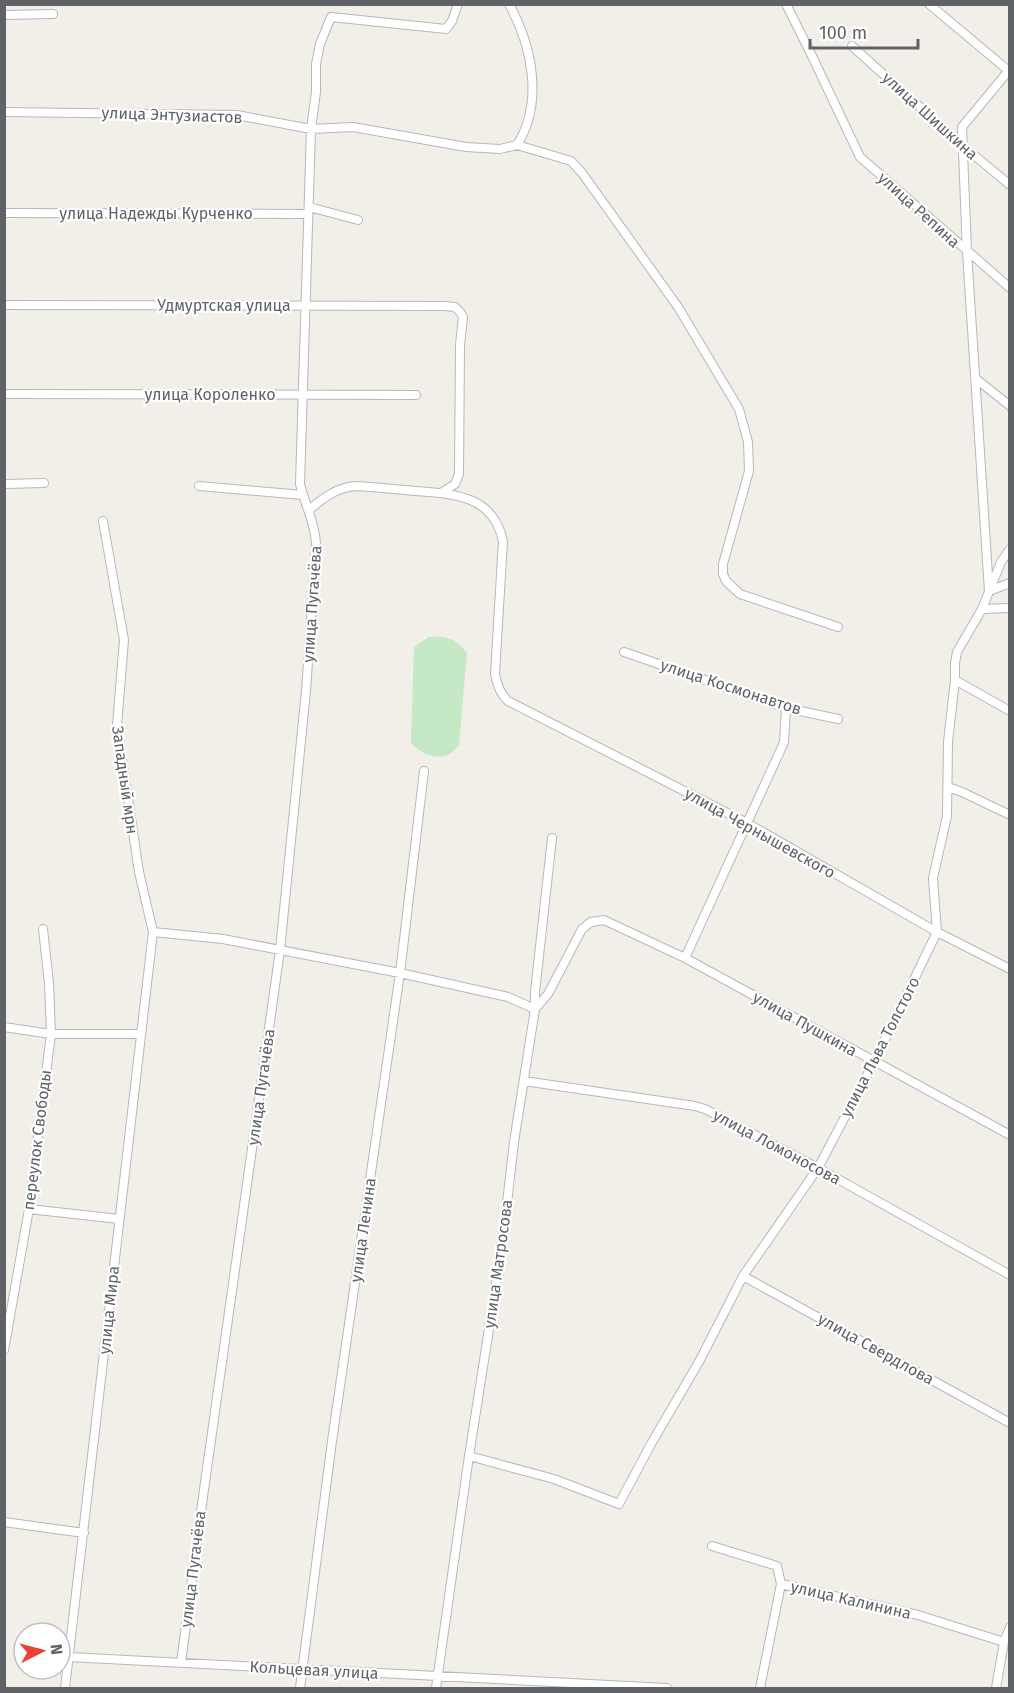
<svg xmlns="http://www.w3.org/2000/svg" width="1014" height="1693" viewBox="0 0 1014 1693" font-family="'Fira Sans',sans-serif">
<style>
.green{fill:#c5e8c5}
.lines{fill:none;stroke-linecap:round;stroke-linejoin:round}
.minor-casing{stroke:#b5b8bc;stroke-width:10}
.minor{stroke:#fff;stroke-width:8}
.labels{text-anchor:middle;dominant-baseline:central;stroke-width:4.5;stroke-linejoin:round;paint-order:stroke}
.street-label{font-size:16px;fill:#5f6368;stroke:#fff}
</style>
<rect width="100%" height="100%" fill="#f1efe8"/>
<path class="green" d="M429,637C446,636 456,638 467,653L459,745C456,749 452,753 447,755C434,760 418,752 411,742L414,647Z"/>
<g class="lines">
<g class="minor-casing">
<path id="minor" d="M509,4C532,46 544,102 517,145
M786,4L812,56L860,157L1010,288
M929,4L1010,72
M4,15L53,14
M852,46L963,146L1010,185
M1010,69L962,127L967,252L989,591L1010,583
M4,112L237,115L311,129L353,127L466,147L500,149L517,145L571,161L582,173L678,307L739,409L748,442L749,471L723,564V574L726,581L740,594L838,627
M309,207L358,220
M4,213L308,214
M4,305L444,306L455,307L460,312L463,317L460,345L459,474L455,484L441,493
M975,378L1010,406
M4,394L416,395
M4,484L44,483
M199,486L303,495
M309,510C323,498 336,488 355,486C375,487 395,489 415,491C454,494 493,495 503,541L495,674C497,685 500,694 508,701L747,823L937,932L1010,969
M982,609L1010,608
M624,652L786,708L838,719
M955,680L1010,711
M948,787L962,792L1010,815
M153,932L223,939L400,973L508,997L535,1009
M685,958L781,749L784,742L786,708
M535,1009L548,994L582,929L591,922L604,920L685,958L1010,1135
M4,1027L51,1034H141
M524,1081L695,1106L705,1109L818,1168L1010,1275
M29,1209L119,1219
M743,1276L1010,1423
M4,1350L29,1209L51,1034L49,983L43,929
M469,1456L554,1479L619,1504L651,1444L700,1360L743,1276L818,1168L874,1062L937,932L933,878L947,816L948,742L955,680V663L957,652L982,609L1001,562L1010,549
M4,1522L84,1533
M712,1546L777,1566L781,1584L760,1688
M781,1584L918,1615L1004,1642
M69,1657L667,1688
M181,1663L201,1511L280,950L306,691L316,544C315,522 305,505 300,484L311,129L316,92V64L320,44L331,17L446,29L452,21L458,4
M65,1688L153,932L139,872L117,725L124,640L103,521
M300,1688L332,1441L400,973L424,771
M436,1688L469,1456L502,1246L514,1142L535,1009V992L552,838
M996,1688L1004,1642L1010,1627"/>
</g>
<use href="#minor" class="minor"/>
</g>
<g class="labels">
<g class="street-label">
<text transform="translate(172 115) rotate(2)">улица Энтузиастов</text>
<text transform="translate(930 116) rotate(42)">улица Шишкина</text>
<text transform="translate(919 210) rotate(42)">улица Репина</text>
<text x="156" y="213">улица Надежды Курченко</text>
<text x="224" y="305">Удмуртская улица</text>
<text x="210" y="394">улица Короленко</text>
<text transform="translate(312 604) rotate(-86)">улица Пугачёва</text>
<text transform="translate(731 687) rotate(18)">улица Космонавтов</text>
<text transform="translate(125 780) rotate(82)">Западный мрн</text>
<text transform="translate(760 833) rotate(29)">улица Чернышевского</text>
<text transform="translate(805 1024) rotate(29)">улица Пушкина</text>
<text transform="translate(880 1047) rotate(-63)">улица Льва Толстого</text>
<text transform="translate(261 1087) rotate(-82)">улица Пугачёва</text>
<text transform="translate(37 1140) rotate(-83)">переулок Свободы</text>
<text transform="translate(777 1147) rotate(28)">улица Ломоносова</text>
<text transform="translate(363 1230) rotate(-82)">улица Ленина</text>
<text transform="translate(498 1264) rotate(-82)">улица Матросова</text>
<text transform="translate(109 1310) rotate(-84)">улица Мира</text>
<text transform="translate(876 1349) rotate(29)">улица Свердлова</text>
<text transform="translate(193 1569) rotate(-83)">улица Пугачёва</text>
<text transform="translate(851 1600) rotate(13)">улица Калинина</text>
<text transform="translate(314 1670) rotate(3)">Кольцевая улица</text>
</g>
</g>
<rect width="1014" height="1693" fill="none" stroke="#5f6368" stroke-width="12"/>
<g transform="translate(42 1651) rotate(84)"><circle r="28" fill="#ffffff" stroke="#bfc1c3" stroke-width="1.5"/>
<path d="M0-4.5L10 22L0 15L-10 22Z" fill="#ea4335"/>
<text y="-9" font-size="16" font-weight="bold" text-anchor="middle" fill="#5f6368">N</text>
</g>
<path d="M810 39v9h108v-9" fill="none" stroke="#5f6368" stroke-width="3"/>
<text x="819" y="39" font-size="18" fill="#5f6368" stroke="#ffffff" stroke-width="4.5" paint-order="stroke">100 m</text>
</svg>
